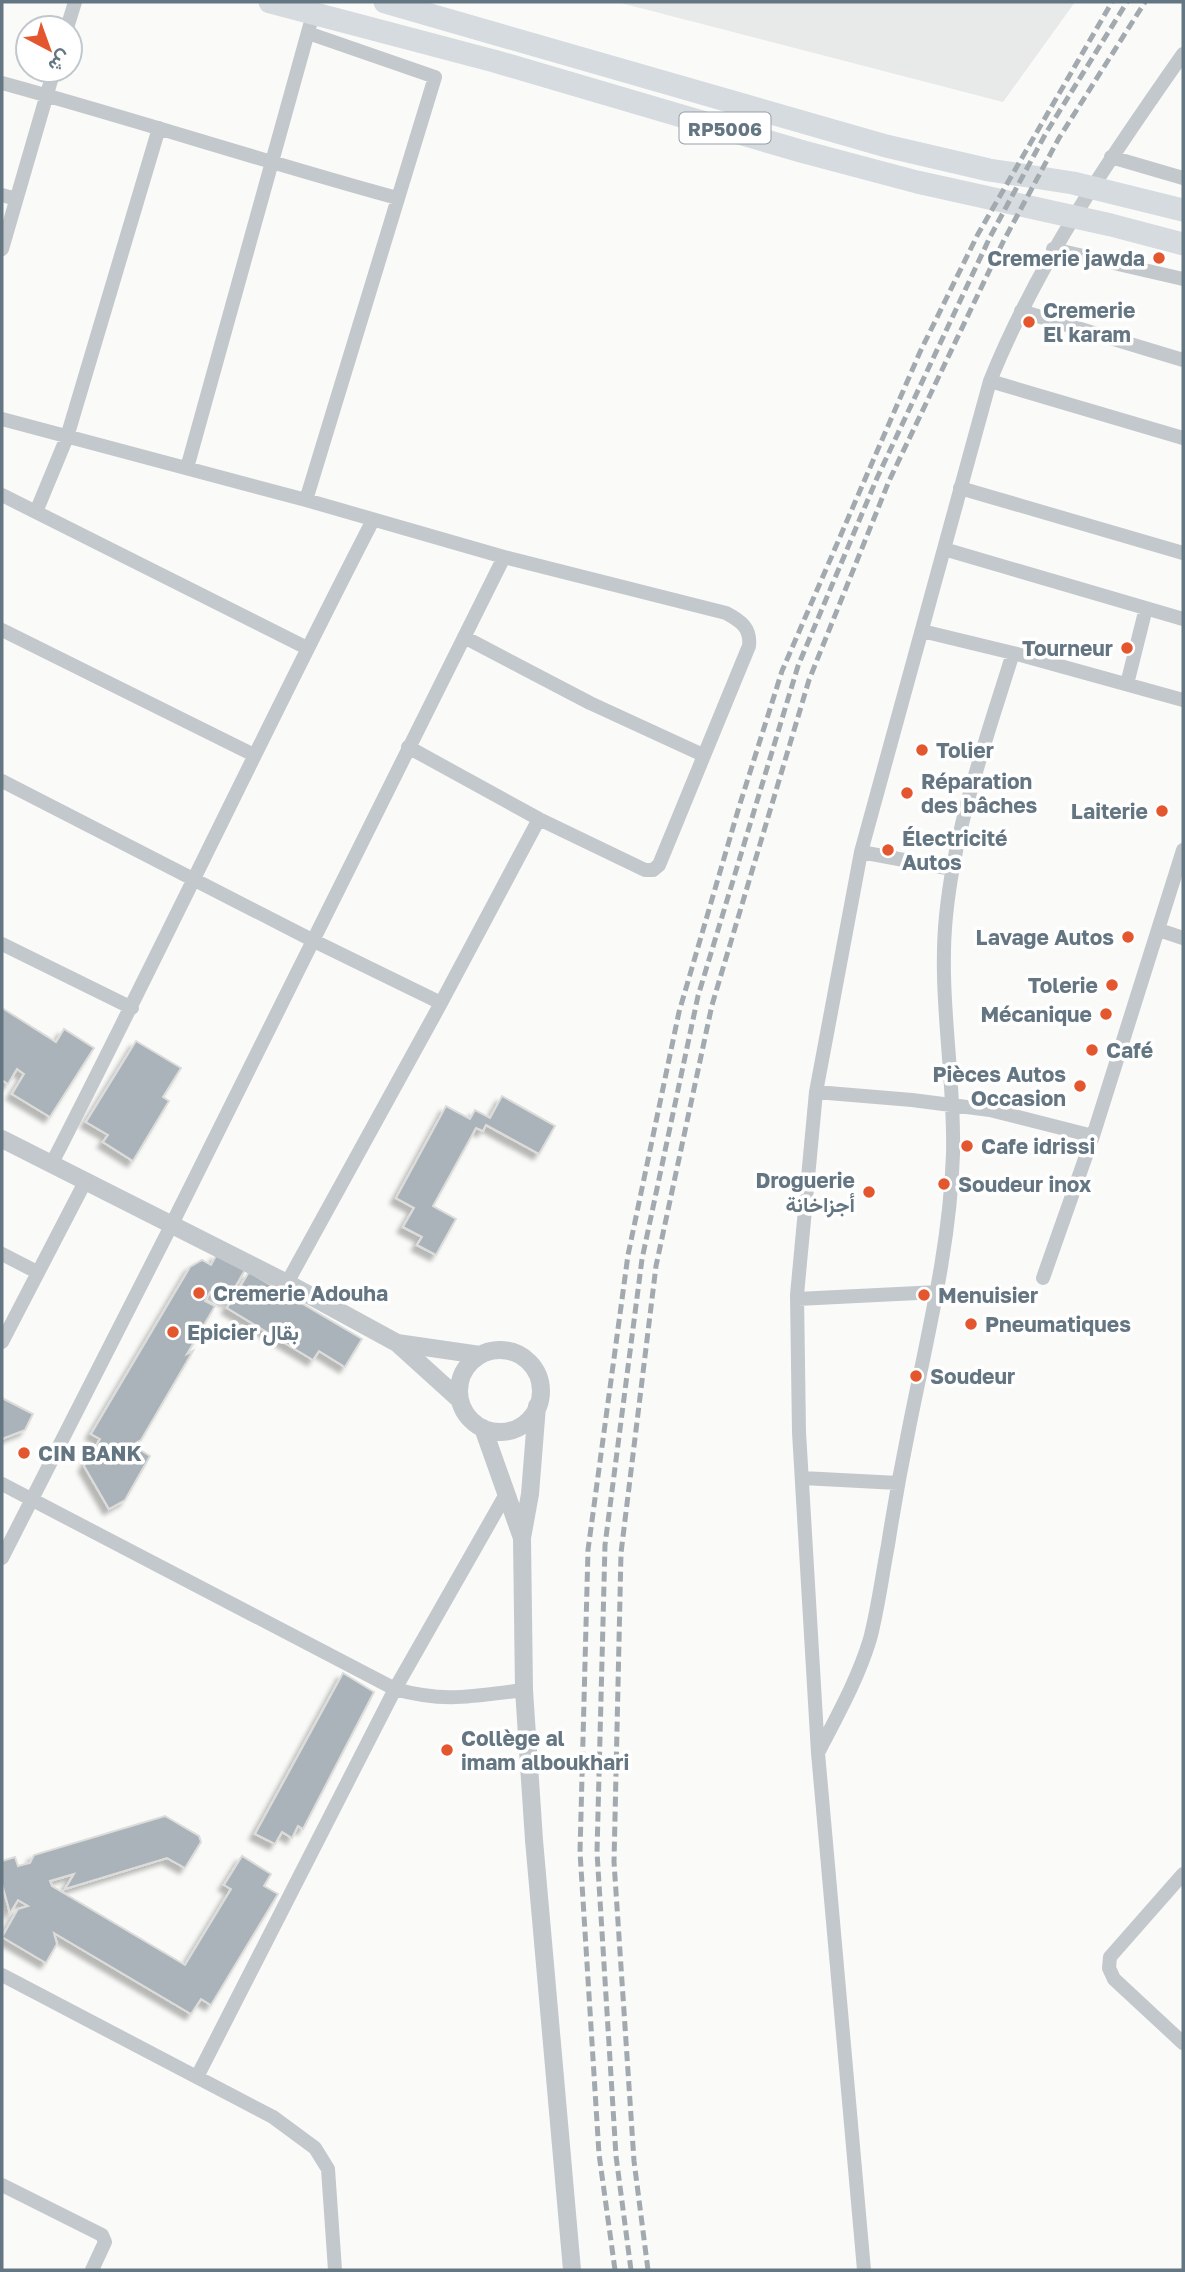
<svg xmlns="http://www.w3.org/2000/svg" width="1185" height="2272" viewBox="0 0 1185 2272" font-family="'Golos Text',Vazirmatn,sans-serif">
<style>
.built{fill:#e8e9e9}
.building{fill:#aab3b9;stroke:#dcdcda;stroke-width:2;filter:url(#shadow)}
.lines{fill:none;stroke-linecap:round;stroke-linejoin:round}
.minor{stroke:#c3c8cc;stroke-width:14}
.tertiary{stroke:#c3c8cc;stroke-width:18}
.primary{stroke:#d6dbdf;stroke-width:23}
.rail{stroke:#a2aab0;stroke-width:5;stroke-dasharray:10 5;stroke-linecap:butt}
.poi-dot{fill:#e4572e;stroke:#fff;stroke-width:2.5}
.labels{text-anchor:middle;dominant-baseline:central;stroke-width:7;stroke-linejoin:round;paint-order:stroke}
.shield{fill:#fff;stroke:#939fa8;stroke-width:2}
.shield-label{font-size:19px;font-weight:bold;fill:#657683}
.poi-label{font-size:21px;font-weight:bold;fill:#657683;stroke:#fff;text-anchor:start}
</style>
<defs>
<filter id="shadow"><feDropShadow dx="-5.5" dy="5.5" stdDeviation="2" flood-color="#0004"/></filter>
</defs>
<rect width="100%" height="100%" fill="#fafaf8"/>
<path class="built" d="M617,2H1075L1003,102Z"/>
<path class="building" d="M2,1008L56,1042L64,1029L94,1048L50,1117L12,1094L24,1074L17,1069L8,1084L2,1080Z
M136,1041L181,1068L163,1097L169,1101L133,1161L103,1142L108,1135L86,1122Z
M502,1096L555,1126L539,1154L486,1125L483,1131L476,1128L433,1206L456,1219L436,1255L417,1245L422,1237L403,1227L414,1208L396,1198L446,1106L470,1119L475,1110L490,1118Z
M217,1254L245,1270L227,1301L210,1292L205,1301L215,1306L187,1354L193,1351L141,1440L134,1444L137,1448L150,1456L125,1500L109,1509L84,1466L100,1439L91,1434L190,1267L202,1260L211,1265Z
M249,1272L362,1339L345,1367L319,1351L313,1360L227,1308Z
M2,1398L33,1414L25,1430L2,1439Z
M343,1673L374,1692L303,1829L298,1826L292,1838L282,1832L275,1844L255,1834Z
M165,1816L199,1836L201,1842L185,1868L167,1858L65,1889L74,1874L50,1881L52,1886L185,1965L231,1889L224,1885L242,1856L271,1874L264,1886L278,1894L211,2005L201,1999L191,2014L54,1933L57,1944L46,1963L2,1937L18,1909L28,1906L18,1900L10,1913L2,1884V1861L15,1857L18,1866L30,1863L34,1855Z"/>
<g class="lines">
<path class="minor" d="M67,28L75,2
M2,83C134,119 265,162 397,198
M1111,157L1183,178
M2,195L16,199
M2,249L54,70
M1053,249L1183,279
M1021,311L1183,360
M990,381L1183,438
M2,419L306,500L504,557L726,613C741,621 751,628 749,646L659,865L653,870H645L539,819L408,747
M187,468L310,25
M960,488L1183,553
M2,495L307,648
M306,500L435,77L308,33
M36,512L67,437L159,128
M944,549L1183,619
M2,630L254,755
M922,631L1013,653L1183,700
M464,637L590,703L703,755
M1127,684L1146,608
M2,781L312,940L441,1003
M861,852L952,869
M1159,930L1183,938
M2,944L132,1008
M816,1092L912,1100L990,1110L1093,1136
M51,1165C161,951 263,733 373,520
M2,1254L37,1272
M1043,1278L1093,1136L1183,850
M287,1283L441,1003L539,819
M797,1299L938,1292
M2,1342L85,1182
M802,1478L898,1483
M2,1484L395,1689C444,1703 474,1696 524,1690
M2,1558L171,1226L504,557
M818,1753C837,1716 858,1679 870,1639C878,1609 882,1576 888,1545C894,1506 901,1467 909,1428C927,1337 950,1247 953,1154C955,1075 938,995 946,916C955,825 986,740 1013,653
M1183,1874L1110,1957L1109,1968L1114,1979L1183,2043
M2,1975L273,2117L315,2148L328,2169L335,2270
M197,2077L395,1689L506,1494
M2,2185L102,2235L105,2242L92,2270
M864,2270L818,1753L799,1432L797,1295L816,1092L861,852L990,381C1038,262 1110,158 1183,54"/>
<path class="tertiary" d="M2,1139L287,1283L397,1343L460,1400
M397,1343L480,1355
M459 1391a41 41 0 1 1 82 0a41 41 0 1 1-82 0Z
M537,1406L530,1494L522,1538L524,1690L534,1840L572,2270
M483,1428L522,1538"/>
<path class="primary" d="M270,2L494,61L804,152L917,182L1111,225L1183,244
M385,2L886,146L989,170L1073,183L1183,210"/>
<path class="rail" d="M615,2270L599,2154L580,1852L588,1550L628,1255L679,1012L739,807L782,671L920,352L978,234L1112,2
M631,2270L616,2156L597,1852L605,1545L642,1259L698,996L798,666L877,478L990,237L1046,133L1127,2
M648,2270L634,2161L614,1862L621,1553L656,1266L712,1005L809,680L889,481L1003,242L1059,138L1145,2"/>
</g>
<g class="poi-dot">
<circle cx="1159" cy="258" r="7"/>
<circle cx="1029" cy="322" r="7"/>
<circle cx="1127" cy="648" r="7"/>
<circle cx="922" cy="750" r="7"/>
<circle cx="907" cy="793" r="7"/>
<circle cx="1162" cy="811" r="7"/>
<circle cx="888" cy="850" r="7"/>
<circle cx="1128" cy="937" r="7"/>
<circle cx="1112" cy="985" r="7"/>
<circle cx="1106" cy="1014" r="7"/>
<circle cx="1092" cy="1050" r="7"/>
<circle cx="1080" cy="1086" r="7"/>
<circle cx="967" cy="1146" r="7"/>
<circle cx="944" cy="1184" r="7"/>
<circle cx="869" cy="1192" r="7"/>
<circle cx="199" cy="1293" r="7"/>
<circle cx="924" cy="1295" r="7"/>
<circle cx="971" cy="1324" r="7"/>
<circle cx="173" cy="1332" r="7"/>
<circle cx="916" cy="1376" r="7"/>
<circle cx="24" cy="1453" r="7"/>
<circle cx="447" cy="1750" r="7"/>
</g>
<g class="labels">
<rect class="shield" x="679.5" y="112.5" width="91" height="31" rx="5"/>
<g class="shield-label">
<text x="725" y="128">RP5006</text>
</g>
<g class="poi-label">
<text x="1145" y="258" text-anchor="end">Cremerie jawda</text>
<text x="1043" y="310">Cremerie<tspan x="1043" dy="24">El karam</tspan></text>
<text x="1113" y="648" text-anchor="end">Tourneur</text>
<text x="936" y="750">Tolier</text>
<text x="921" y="781">Réparation<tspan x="921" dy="24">des bâches</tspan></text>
<text x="1148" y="811" text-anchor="end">Laiterie</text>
<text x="902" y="838">Électricité<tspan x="902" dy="24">Autos</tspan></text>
<text x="1114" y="937" text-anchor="end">Lavage Autos</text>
<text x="1098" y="985" text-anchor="end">Tolerie</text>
<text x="1092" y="1014" text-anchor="end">Mécanique</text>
<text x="1106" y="1050">Café</text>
<text x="1066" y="1074" text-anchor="end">Pièces Autos<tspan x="1066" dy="24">Occasion</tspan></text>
<text x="981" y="1146">Cafe idrissi</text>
<text x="855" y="1180" text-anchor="end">Droguerie<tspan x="855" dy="24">أجزاخانة</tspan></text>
<text x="958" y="1184">Soudeur inox</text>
<text x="213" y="1293">Cremerie Adouha</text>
<text x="938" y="1295">Menuisier</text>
<text x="985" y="1324">Pneumatiques</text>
<text x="187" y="1332">Epicier بقال</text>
<text x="930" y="1376">Soudeur</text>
<text x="38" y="1453">CIN BANK</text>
<text x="461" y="1738">Collège al<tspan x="461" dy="24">imam alboukhari</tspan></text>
</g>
</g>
<rect width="1185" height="2272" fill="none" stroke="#657683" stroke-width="7"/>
<g transform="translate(49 49) rotate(139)"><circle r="33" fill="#ffffff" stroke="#c1c8cd" stroke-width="2"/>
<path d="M0-5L12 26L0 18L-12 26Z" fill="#e4572e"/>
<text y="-10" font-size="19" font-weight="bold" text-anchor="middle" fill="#657683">ش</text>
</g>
</svg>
